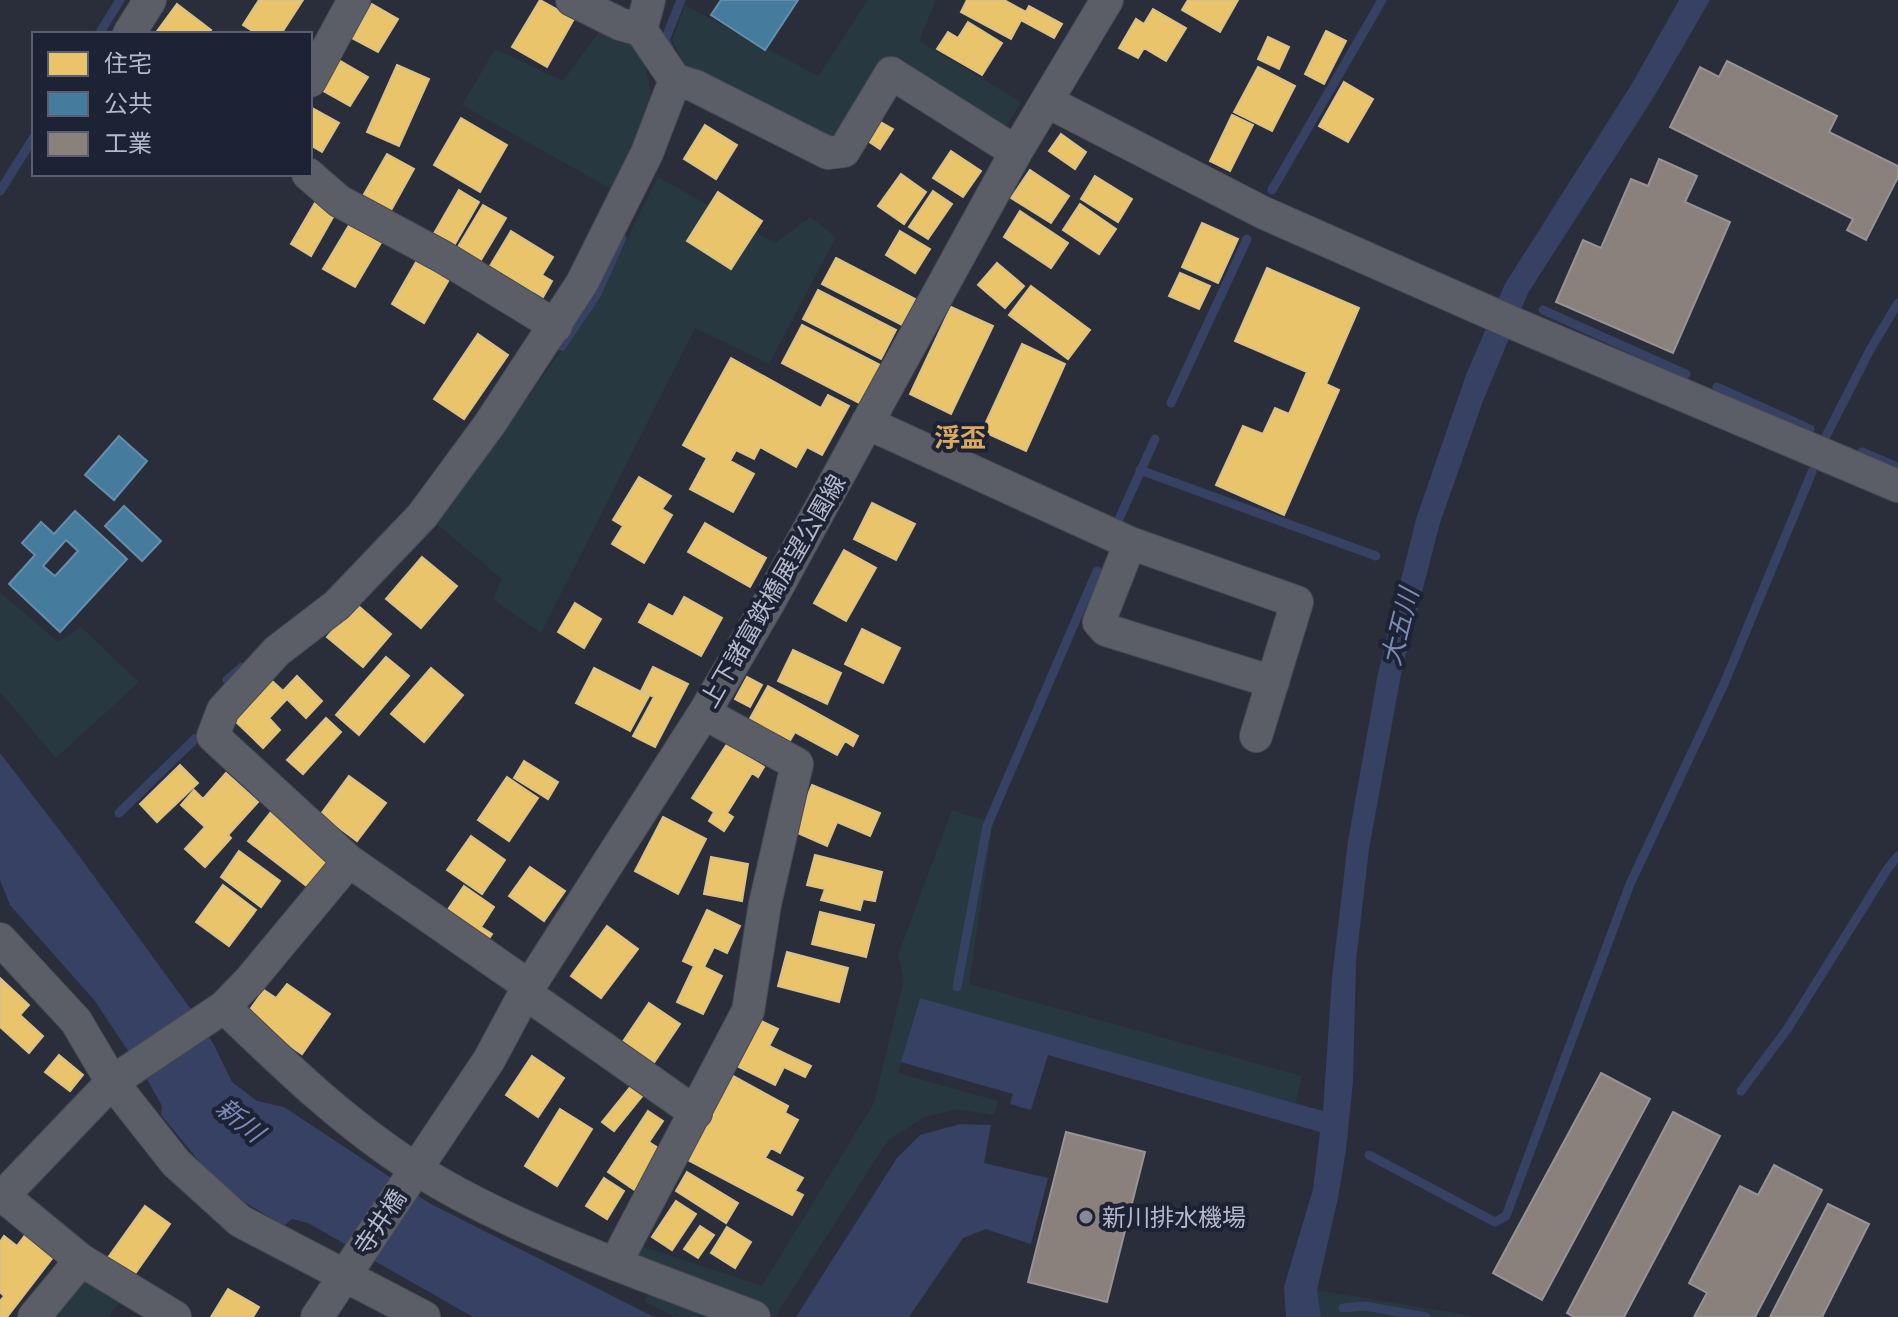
<svg xmlns="http://www.w3.org/2000/svg" width="1898" height="1317" viewBox="0 0 1898 1317" font-family="'Asap Condensed','Noto Sans JP',sans-serif">
<style>
.green{fill:#273840}
.water{fill:#364164}
.homes{fill:#e9c46a;stroke:#d9c187;stroke-width:2}
.public{fill:#457b9d;stroke:#668eab;stroke-width:2;fill-rule:evenodd}
.industry{fill:#8a817c;stroke:#979294;stroke-width:2}
.lines{fill:none;stroke-linecap:round;stroke-linejoin:round}
.stream{stroke:#364164;stroke-width:9}
.minor-casing{stroke:#474a53;stroke-width:34}
.minor{stroke:#5b5e67;stroke-width:32}
.poi-dot{fill:#848898;stroke:#1d2335;stroke-width:3}
.labels{text-anchor:middle;dominant-baseline:central;stroke-width:8;stroke-linejoin:round;paint-order:stroke}
.street-label{font-size:24px;fill:#b4b9cb;stroke:#1d2335}
.poi-label{font-size:24px;fill:#b4b9cb;stroke:#1d2335;text-anchor:start}
.neighbourhood-label{font-size:26px;font-weight:bold;fill:#d9aa60;stroke:#1d2335}
.water-label{font-size:26px;font-style:italic;fill:#7b89b3;stroke:#1d2335}
</style>
<rect width="100%" height="100%" fill="#2a2e3a"/>
<path class="green" d="M868,0H936L919,41L1021,102L1003,132L886,61L836,147L686,68L672,40L685,5L818,76Z
M602,28L641,50L653,101L613,190L462,105L495,49L563,81Z
M658,177L775,243L810,217L836,237L769,364L695,328L541,633L493,599L502,579L437,524L596,302Z
M0,592L58,642L81,627L139,682L56,758L0,692Z
M952,810L993,823L969,984L1302,1076L1295,1104L920,998L898,1073L998,1101L994,1115L957,1109L925,1117L888,1140L775,1317H675L644,1301L660,1276L628,1253L632,1243L762,1286L874,1103L904,979L898,955Z
M85,1271L123,1299L108,1317H48Z
M1317,1290L1468,1315L1473,1317H1321Z"/>
<path class="water" d="M1679,0H1710L1655,95L1528,293L1483,401L1440,523L1402,669L1369,849L1356,961L1353,1081L1346,1150L1338,1198L1317,1290L1321,1317H1286L1284,1287L1313,1189L1320,1132L1048,1055L1031,1110L1010,1104L1013,1094L901,1062L920,998L1323,1111L1332,978L1348,841L1378,673L1416,519L1466,375L1505,284L1633,82Z
M0,753L77,853L193,1012L214,1045L232,1082L257,1101L284,1107L429,1203L654,1317H473L308,1223L292,1219L284,1226L246,1203L209,1173L161,1115L162,1106L148,1081L95,1001L10,905L0,880Z
M960,1124L991,1125L984,1163L1048,1178L1031,1244L986,1229L963,1238L909,1317H796L897,1158L920,1135Z"/>
<path class="homes" d="M259,0H303L281,34H257L243,25Z
M540,0L574,19L547,67L512,47Z
M967,0H1004L1026,12L1029,6L1062,24L1054,38L1021,20L1011,39L961,12Z
M1188,0H1238L1220,32L1182,10Z
M177,4L211,30L208,34H155Z
M372,4L398,19L378,52L352,38Z
M1153,9L1186,28L1166,61L1144,48L1138,58L1119,48L1136,19L1144,24Z
M968,22L1002,43L982,75L937,49L948,32L958,38Z
M1326,31L1346,41L1324,84L1305,74Z
M1268,37L1289,47L1279,69L1258,59Z
M337,59L368,77L350,106L320,89Z
M397,65L429,79L399,146L367,132Z
M1258,67L1295,86L1272,131L1234,112Z
M1344,82L1373,99L1348,142L1319,126Z
M310,107L339,123L322,152L310,145Z
M1232,115L1253,125L1230,171L1210,161Z
M461,118L507,145L480,192L434,165Z
M877,120L893,129L880,149L865,139Z
M705,125L737,145L716,179L684,159Z
M1061,134L1086,152L1075,169L1049,151Z
M951,151L981,171L963,197L933,178Z
M387,154L414,169L390,212L363,196Z
M1030,170L1069,196L1051,223L1011,198Z
M901,174L926,192L904,224L878,206Z
M1095,176L1132,199L1118,222L1081,199Z
M459,190L479,202L452,249L432,237Z
M933,191L952,204L928,239L909,227Z
M718,192L762,221L731,269L687,241Z
M316,201L336,212L311,256L291,244Z
M1080,204L1116,229L1099,254L1063,230Z
M483,205L506,218L478,265L455,252Z
M1020,211L1068,243L1051,268L1004,237Z
M351,222L382,241L355,287L323,269Z
M1202,223L1238,239L1218,283L1182,267Z
M511,231L553,257L542,275L552,281L543,297L533,291L530,297L487,271Z
M900,231L930,249L915,273L886,255Z
M419,257L451,276L424,323L392,304Z
M836,258L915,299L902,325L822,284Z
M997,263L1024,286L1005,308L978,285Z
M1267,268L1359,308L1326,384L1339,390L1284,515L1216,485L1243,426L1263,434L1275,408L1289,414L1307,372L1235,341Z
M1180,273L1210,286L1199,309L1169,296Z
M1031,286L1090,330L1068,359L1009,315Z
M818,290L896,330L881,359L803,319Z
M951,307L993,326L951,414L910,394Z
M802,325L882,366L863,405L782,363Z
M478,334L508,355L464,419L434,399Z
M1022,344L1065,364L1026,451L982,431Z
M731,358L821,408L828,395L849,406L822,455L807,447L796,467L760,447L754,459L736,450L730,461L754,474L733,512L690,489L707,458L683,445Z
M639,477L671,496L662,509L672,515L644,563L612,544L623,526L613,520Z
M872,503L915,524L896,560L854,539Z
M705,523L766,558L750,587L688,552Z
M844,550L876,568L846,621L814,603Z
M422,557L457,586L421,628L386,599Z
M684,597L722,618L701,656L639,622L649,604L673,617Z
M355,603L391,634L363,667L327,637Z
M575,603L601,619L584,648L558,632Z
M862,629L900,648L883,683L845,664Z
M793,650L841,673L827,704L778,681Z
M386,657L409,676L359,735L336,715Z
M653,667L688,684L655,747L633,736L654,697L641,691Z
M431,668L463,695L424,742L391,714Z
M594,668L649,696L630,731L576,703Z
M297,676L322,701L306,718L287,699L269,718L280,730L263,748L233,719L270,679L283,691Z
M747,677L762,685L750,707L735,699Z
M768,686L858,736L853,746L845,741L837,755L795,732L788,744L748,722Z
M326,718L341,732L303,774L287,760Z
M727,744L764,767L758,777L752,773L727,813L733,817L724,831L709,821L714,812L692,798Z
M524,761L558,782L548,799L514,778Z
M180,765L198,783L157,822L140,804Z
M226,773L258,802L228,835L231,838L205,867L185,849L205,827L181,805L194,790L203,799Z
M349,776L386,803L357,841L321,814Z
M507,777L538,798L509,841L478,820Z
M812,785L880,813L870,836L837,822L827,846L793,831Z
M271,812L331,859L308,887L248,841Z
M663,817L706,839L678,894L635,871Z
M471,836L505,860L482,894L447,870Z
M239,851L280,881L261,907L221,877Z
M815,855L882,872L875,901L863,899L860,910L821,900L825,889L807,885Z
M711,857L748,864L742,901L704,894Z
M530,867L565,891L544,921L509,896Z
M223,885L256,910L229,946L196,922Z
M464,886L494,907L481,927L492,934L486,943L445,914Z
M707,910L740,926L727,953L714,947L704,967L722,976L703,1014L677,1002L694,966L683,961Z
M820,912L874,925L866,957L812,944Z
M607,926L638,949L601,998L571,976Z
M787,952L848,968L839,1002L778,986Z
M1,979L29,1005L20,1015L43,1036L29,1053L0,1027Z
M287,984L330,1014L302,1054L246,1015L264,990L276,998Z
M649,1003L680,1024L653,1064L622,1043Z
M755,1018L778,1029L769,1046L811,1066L805,1077L784,1067L775,1085L733,1064Z
M59,1055L83,1075L70,1091L45,1072Z
M532,1056L564,1078L538,1117L506,1095Z
M733,1076L788,1106L785,1113L798,1120L780,1153L771,1148L765,1158L803,1178L795,1191L803,1195L792,1215L688,1160L700,1138L695,1136L711,1105L716,1107Z
M632,1085L644,1094L614,1131L602,1122Z
M560,1109L592,1129L557,1186L525,1166Z
M648,1111L663,1121L649,1142L666,1153L639,1193L608,1172Z
M687,1172L738,1203L726,1223L676,1191Z
M604,1178L624,1191L607,1219L586,1206Z
M676,1201L696,1214L672,1250L652,1237Z
M145,1206L170,1224L132,1278L107,1259Z
M700,1226L714,1235L698,1258L684,1249Z
M727,1227L751,1242L735,1268L711,1253Z
M26,1234L54,1256L7,1317H0V1301L4,1296L0,1292V1242L4,1236L17,1246Z
M228,1289L259,1307L253,1317H211Z"/>
<path class="public" d="M721,0H798L765,50L711,15Z
M119,436L147,461L114,500L85,475Z
M124,506L161,541L142,561L105,526Z
M75,511L127,559L60,632L9,584L35,555L22,543L41,522L54,534ZM66,540L78,551L55,576L43,566Z"/>
<path class="industry" d="M1727,61L1837,116L1829,132L1898,166V177L1866,240L1847,230L1853,219L1670,127L1700,67L1719,77Z
M1659,159L1697,176L1685,202L1730,222L1673,353L1556,302L1583,240L1601,248L1631,179L1648,186Z
M1601,1073L1650,1099L1542,1300L1493,1273Z
M1673,1112L1720,1136L1624,1317H1574L1567,1313Z
M1066,1132L1145,1152L1107,1302L1028,1282Z
M1774,1165L1822,1190L1755,1317H1694L1707,1293L1689,1283L1740,1186L1758,1195Z
M1828,1204L1869,1224L1822,1317H1770Z"/>
<g class="lines">
<path class="stream" d="M99,34L120,0
M669,48L665,40L681,0
M1272,190L1382,0
M0,191L34,137
M1543,310L1686,374
M562,346L597,294L622,238
M1717,387L1810,429
M1171,403L1247,239
M1826,436L1871,348L1898,303
M1862,452L1898,467
M1140,470L1376,556
M1119,519L1155,439
M227,680L242,667
M119,813L196,738
M957,987L987,826L1097,571
M1741,1091L1788,1028L1888,868L1898,856
M1369,1155L1495,1222L1506,1216L1630,884L1724,684L1812,472
M1343,1308L1365,1306L1426,1317"/>
<g class="minor-casing">
<path id="minor" d="M572,0L620,24L641,30
M649,0L641,30L675,80L695,86L828,153L844,151L891,73L1016,152
M129,34L150,0
M310,81L354,0
M1048,102L1264,213L1520,326L1898,486
M308,174L339,201L443,257L556,326
M867,423L1130,543L1297,602L1256,736
M1130,543L1099,622L1106,630L1273,682
M704,713L797,764L765,904L748,1011L615,1264L754,1317
M0,939L76,1021L112,1082L176,1163L240,1221L424,1317
M529,986L349,861L213,736L223,710L277,651L337,605L422,516L489,425L582,283L647,153L675,80
M525,993L696,1113
M224,1007C284,1065 345,1124 416,1169C478,1208 547,1237 615,1264
M34,1317L81,1260
M175,1317L81,1260L3,1196L112,1082L224,1007L251,979L349,861
M317,1317L489,1060L525,993L704,713L768,604L1016,152L1107,0"/>
</g>
<use href="#minor" class="minor"/>
</g>
<circle class="poi-dot" cx="1086" cy="1217" r="8"/>
<g class="labels">
<g class="street-label">
<text transform="translate(773 591) rotate(-60)">上下諸富鉄橋展望公園線</text>
<text transform="translate(380 1222) rotate(-56)">寺井橋</text>
</g>
<g class="poi-label">
<text x="1102" y="1217">新川排水機場</text>
</g>
<g class="neighbourhood-label">
<text x="960" y="438">浮盃</text>
</g>
<g class="water-label">
<text transform="translate(1400 627) rotate(-76)">大五川</text>
<text transform="translate(240 1120) rotate(39)">新川</text>
</g>
</g>
<rect x="32" y="32" width="280" height="144" fill="#1d2335" stroke="#595f71" stroke-width="2"/>
<rect x="48" y="52" width="40" height="24" fill="#e9c46a" stroke="#595f71" stroke-width="2"/>
<text x="104" y="72" font-size="24" fill="#b4b9cb">住宅</text>
<rect x="48" y="92" width="40" height="24" fill="#457b9d" stroke="#595f71" stroke-width="2"/>
<text x="104" y="112" font-size="24" fill="#b4b9cb">公共</text>
<rect x="48" y="132" width="40" height="24" fill="#8a817c" stroke="#595f71" stroke-width="2"/>
<text x="104" y="152" font-size="24" fill="#b4b9cb">工業</text>
</svg>
